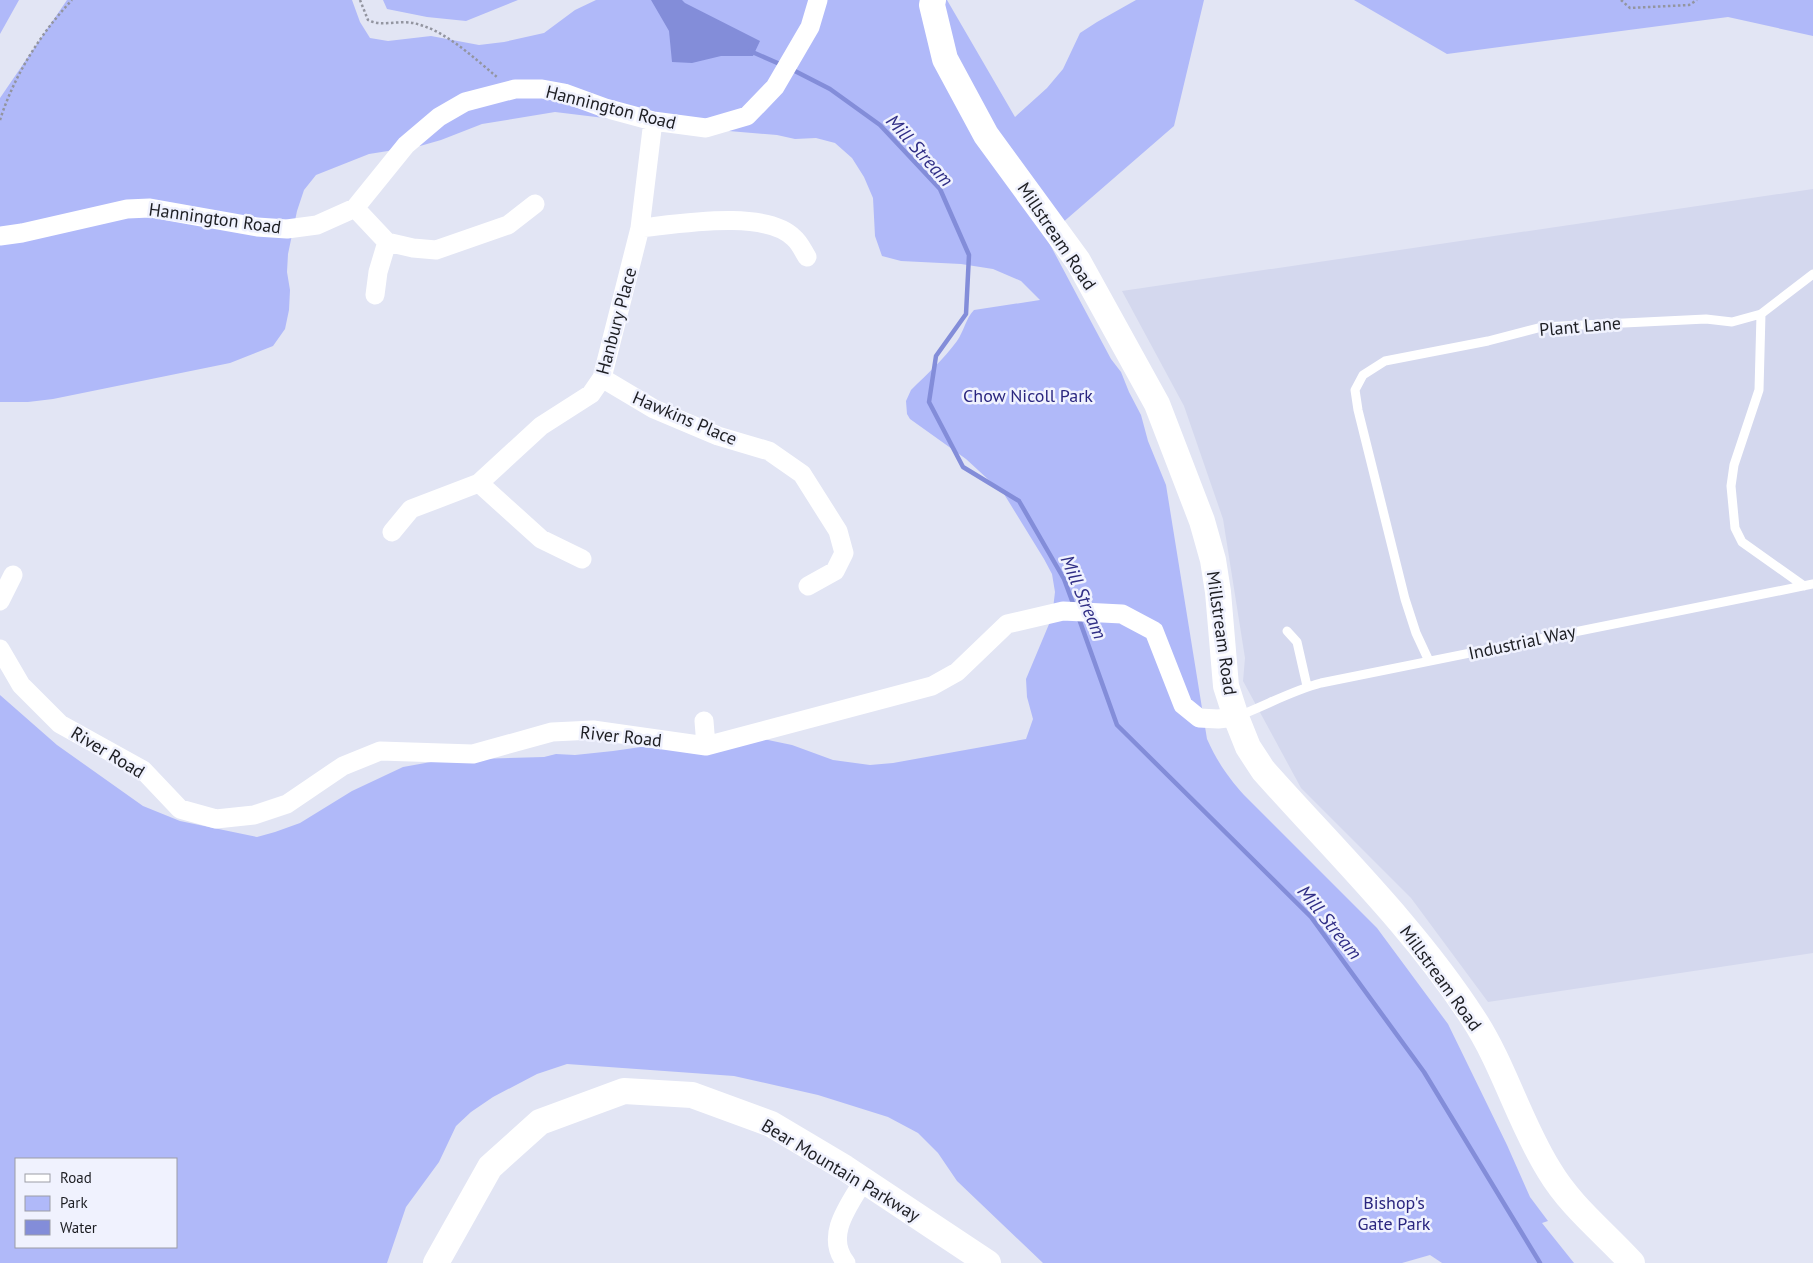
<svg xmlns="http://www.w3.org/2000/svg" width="1813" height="1263" viewBox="0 0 1813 1263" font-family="'PT Sans',sans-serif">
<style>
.built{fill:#d4d8ee}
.green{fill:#b0b9f9;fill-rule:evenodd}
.water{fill:#838dd9}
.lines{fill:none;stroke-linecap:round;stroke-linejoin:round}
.stream{stroke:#838dd9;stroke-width:4.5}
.path{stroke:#9395a0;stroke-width:2.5;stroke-dasharray:2.5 2.5;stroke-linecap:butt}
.lane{stroke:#fff;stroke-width:9}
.street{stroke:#fff;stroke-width:19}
.secondary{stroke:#fff;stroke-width:26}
.labels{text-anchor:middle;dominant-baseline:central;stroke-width:5;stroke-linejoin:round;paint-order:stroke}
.street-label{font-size:18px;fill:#1d1e23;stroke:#f0f2fe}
.park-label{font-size:18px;fill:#2a267f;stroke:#f0f2fe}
.water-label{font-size:19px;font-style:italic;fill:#302e86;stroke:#f0f2fe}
</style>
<rect width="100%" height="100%" fill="#e2e5f4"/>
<path class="built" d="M1813,189V953L1488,1002L1411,898L1301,788L1243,681L1245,658L1223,519L1184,406L1122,291Z"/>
<path class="green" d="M0,0H19L0,34Z
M67,0H352L360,22L370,38L388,41L431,36L479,45L504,42L544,33L575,10L596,0H947L1015,117L1047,88L1063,69L1080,33L1097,22L1136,0H1204L1174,126L1046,237L1111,359L1121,372L1129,392L1141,415L1148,441L1166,485L1207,739C1217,761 1227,776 1244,795L1377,928L1448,1024L1507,1145L1530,1197L1548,1221L1542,1223L1574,1263H1442L1430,1255L1402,1263H1043L957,1181L938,1153L918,1133L888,1117L818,1095L734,1076L567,1064L537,1074L493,1097L471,1112L456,1126L439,1162L406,1207L387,1263H0V695L57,745L143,806L180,821L257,837L275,832L300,823L352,791L403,767L442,760L544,757L556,754L575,755L613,751L683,741L748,736L792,745L833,760L870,765L893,763L1026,739L1033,719L1027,697L1026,679L1052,617L1055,592L1052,574L1044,559L1004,494L966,459L910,419L907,414L906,401L911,390C927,374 944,359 957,341C964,331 966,318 974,310L1040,300L1021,281L993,269L961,264L901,261L882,256L875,236L873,198L864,177L852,158L835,143L816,138L795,139L777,135L670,126L555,112L482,124L441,140L420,146L406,145L388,151L369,154L316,175L304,190L297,211L288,254L287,272L290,290L289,310L285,329L273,346L230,363L53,399L28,402H0V98ZM16,1159H176V1247H16Z
M383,0H518L466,21L427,17L387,9Z
M1354,0H1813V36L1728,17L1447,54Z"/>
<path class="water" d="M651,0H682L685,3L760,41L753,56H721L692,63L672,62L669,31Z"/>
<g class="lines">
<path class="stream" d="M750,51L782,65
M791,69L830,89L880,125L940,189L969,255L966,314L936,356L929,402L963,467L1019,501L1064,579L1074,606
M1078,616L1117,725L1311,917L1424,1072L1540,1263"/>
<path class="path" d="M360,0L368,20C381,27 398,20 413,23C444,29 474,58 497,77
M1621,0L1630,8L1689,5L1697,0
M0,120C14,76 40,34 72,0"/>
<path class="lane" d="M1761,314L1813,274
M1287,631L1297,642L1307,686
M1429,661L1416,633L1405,599L1358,410L1355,390L1363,375L1385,361L1488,341L1542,327L1706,319L1732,322L1761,314L1759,390L1734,465L1731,486L1735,528L1742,542L1804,586
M1238,716C1267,705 1291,691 1321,683L1813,584"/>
<path class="street" d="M355,208L387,242L413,248L436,250L508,225L535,204
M640,228C679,224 766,209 794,238C800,243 803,251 807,257
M0,236L22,233L127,209L150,208L257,227L287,229L317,225L355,208L406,145L439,117L465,102L515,89H542L564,93L605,108L653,121L706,128L747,116L775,87L810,27L818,0
M375,295L378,272L387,242
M602,378L654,409L718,436L769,451L802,474L838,531L844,553L835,571L808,586
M479,483L541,539L582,559
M392,532L411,509L479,483L541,426L591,394L602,378L640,228L653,121
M0,601L13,575
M0,649L21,685L60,724L143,770L180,809L216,819L254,815L287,804L343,766L380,751L473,754L552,732L593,730L706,746L932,686L957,672L1007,624L1063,611L1122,614L1154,631L1183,705L1199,718L1218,719L1236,717
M704,721L706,746
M846,1263C824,1236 849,1205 864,1180"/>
<path class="secondary" d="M933,0L932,5L945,59L986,135L1078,261L1157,404L1202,521L1213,560L1218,592L1226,686L1236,717L1248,747L1263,770C1335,851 1414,927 1473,1018C1504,1065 1519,1122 1549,1170C1571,1207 1604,1232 1632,1263
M436,1263L490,1167L540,1122L624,1091L692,1095L771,1124L845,1168L988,1263"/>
</g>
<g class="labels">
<g class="street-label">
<text transform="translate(611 107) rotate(14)">Hannington Road</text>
<text transform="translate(215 218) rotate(8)">Hannington Road</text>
<text transform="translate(1057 236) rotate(56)">Millstream Road</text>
<text transform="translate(616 321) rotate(-75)">Hanbury Place</text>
<text transform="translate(1580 326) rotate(-5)">Plant Lane</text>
<text transform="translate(685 418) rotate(23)">Hawkins Place</text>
<text transform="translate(1222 633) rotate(82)">Millstream Road</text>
<text transform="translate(1522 642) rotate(-12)">Industrial Way</text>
<text transform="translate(621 736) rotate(6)">River Road</text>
<text transform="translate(108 752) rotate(31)">River Road</text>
<text transform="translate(1441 978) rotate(54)">Millstream Road</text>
<text transform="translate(841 1170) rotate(31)">Bear Mountain Parkway</text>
</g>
<g class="park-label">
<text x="1028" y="395">Chow Nicoll Park</text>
<text x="1394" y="1202">Bishop's<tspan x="1394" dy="21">Gate Park</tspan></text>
</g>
<g class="water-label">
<text transform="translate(920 150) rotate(48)">Mill Stream</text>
<text transform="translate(1084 597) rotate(67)">Mill Stream</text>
<text transform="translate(1330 922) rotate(51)">Mill Stream</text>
</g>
</g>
<rect x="15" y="1158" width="162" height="90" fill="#f0f2fe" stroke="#9c9da6"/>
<rect x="25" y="1174" width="25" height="8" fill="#ffffff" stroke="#9c9da6"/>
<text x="60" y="1183" font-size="15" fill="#1d1e23">Road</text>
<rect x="25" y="1196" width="25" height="15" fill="#b0b9f9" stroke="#9c9da6"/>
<text x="60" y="1208" font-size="15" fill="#1d1e23">Park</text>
<rect x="25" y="1220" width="25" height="15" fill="#838dd9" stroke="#9c9da6"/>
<text x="60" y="1233" font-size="15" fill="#1d1e23">Water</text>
</svg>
